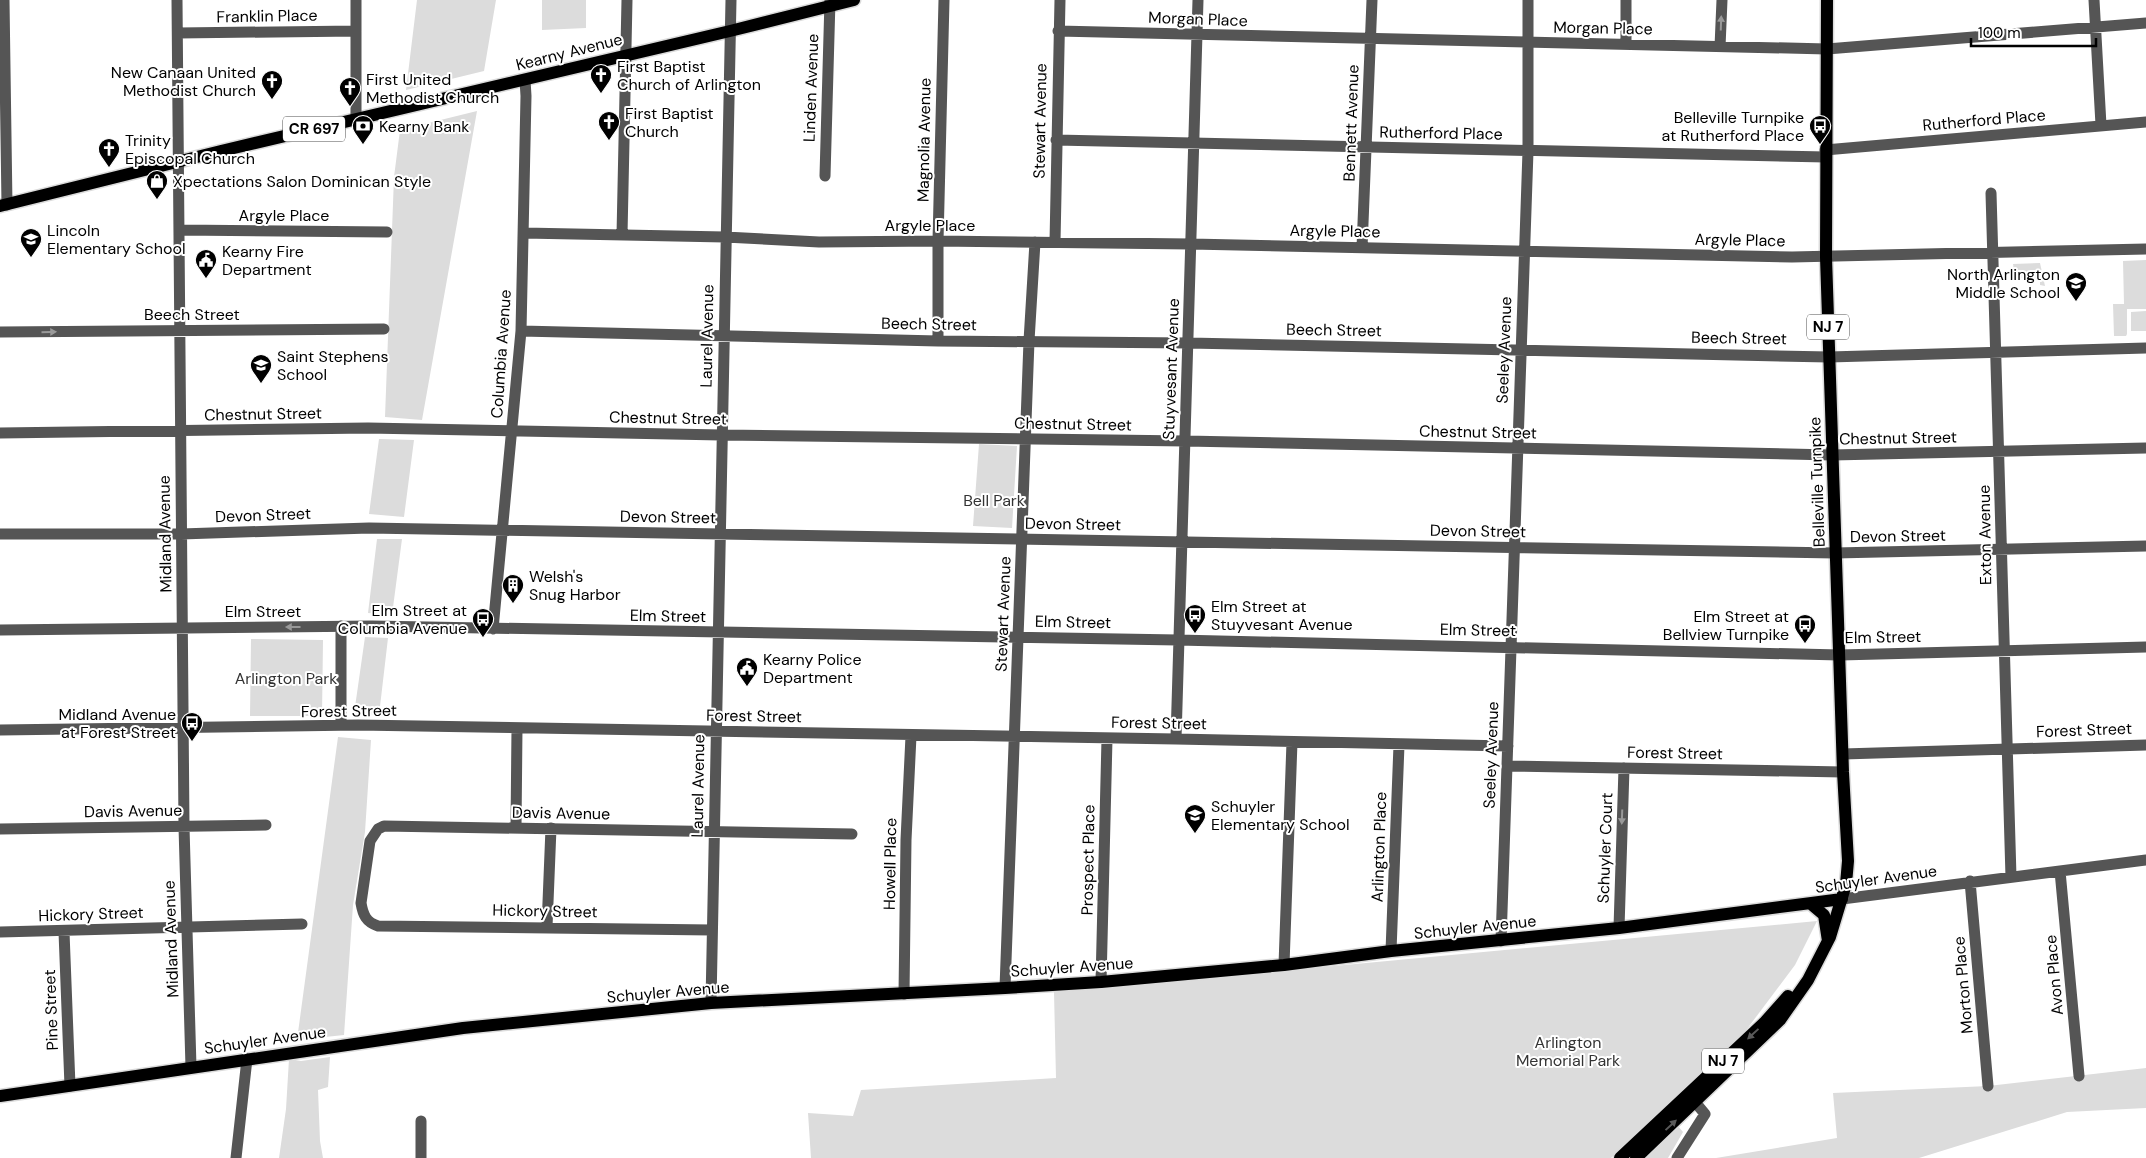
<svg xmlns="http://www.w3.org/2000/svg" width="2146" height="1158" viewBox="0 0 2146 1158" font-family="'DM Sans',sans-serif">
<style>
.green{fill:#dcdcdc}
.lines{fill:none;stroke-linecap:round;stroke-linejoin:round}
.major-casing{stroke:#dbdbdb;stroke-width:15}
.minor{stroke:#555;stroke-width:11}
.major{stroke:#000;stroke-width:12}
.oneway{fill:#999}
.oneway2{fill:#595959}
.labels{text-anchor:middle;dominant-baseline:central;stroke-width:4;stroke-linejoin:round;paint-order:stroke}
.shield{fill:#fff;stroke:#4c4c4c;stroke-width:1}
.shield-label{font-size:15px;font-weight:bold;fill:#000}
.street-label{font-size:16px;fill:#000;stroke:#fff}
.poi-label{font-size:16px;fill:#000;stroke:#fff;text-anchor:start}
.park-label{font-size:16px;fill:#333;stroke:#fff}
</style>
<rect width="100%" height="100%" fill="#fff"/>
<path class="green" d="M417,0H496L484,71L406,90Z
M542,0H586V28L542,30Z
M477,111L422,420L385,417L394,177L400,130Z
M2146,260V309H2127V334L2126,336H2114L2113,304H2124L2123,261Z
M2040,263L2045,286L2040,285V278H2015L2013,264Z
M2146,311V331H2131V312Z
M379,439L414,440L404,517L369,514Z
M979,444L1017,446L1012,528L973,526Z
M377,539H402L392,615L368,613Z
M365,637L388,638L379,715L354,714Z
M251,639L323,640L322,716H250Z
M338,737L371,740L365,832L353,905L344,1035L297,1040Z
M1817,921L1795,965L1729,1053L1611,1158H811L808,1113L853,1116L861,1090L1056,1078L1054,992Z
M330,1057L328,1087L318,1090L320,1141L323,1158H279L286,1109L289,1059L301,1061Z
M2146,1068V1108L2067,1112L1919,1158H1716L1837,1138L1833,1093L1988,1086Z
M1678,1126L1683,1132L1668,1158H1641Z"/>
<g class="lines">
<g class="major-casing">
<path id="major" d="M0,206L221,151L730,31L854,0
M1811,904L1824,915L1828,941
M0,1096L463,1028L711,1003L1005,988L1101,982L1284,965L1391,951L1619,928L1842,899
M1620,1158L1764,1023L1788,996
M1636,1158L1780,1020L1808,980L1830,937L1846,884L1848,861L1843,772L1826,257L1827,0"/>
</g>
<path class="minor" d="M4,0L7,205
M177,0L184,827L191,1067
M356,0V119
M2094,0L2101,125
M1058,31L1827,49L2146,23
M178,33L356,31
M1626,44V0
M1720,47L1722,0
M1056,140L1826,157
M1825,150L2146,122
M825,176L830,0
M1991,193L2011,877
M180,230L387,232
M524,233L725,237L819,242L938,241L1191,244L1792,257L2146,249
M622,235L627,0
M1055,242L1060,0
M1362,248L1372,0
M521,331L938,341L1189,343L1829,357L2146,348
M0,332L384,329
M938,341V241L944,0
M0,433L368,428L721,435L1186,441L1832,455L2146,448
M0,534H181L369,528L1835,553L2146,546
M493,629L521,331L526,96L525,80
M0,630L372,626L1178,640L1840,655L2146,647
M341,725V626
M0,730L358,725L1176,739L1508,746
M1176,739L1198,0
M1843,754L2146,745
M1507,766L1843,772
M516,828L517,728
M0,829L266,825
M2060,871L2079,1076
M1970,881L1988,1086
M1842,899L2146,860
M547,927L551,828
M1619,928L1624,768
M712,930L378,926C366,922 363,915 361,903L370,841L378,829L384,826L852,834
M0,932L302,924
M64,932L70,1086
M1501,941L1528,151V0
M1391,951L1399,745
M1284,965L1292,742
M1101,982L1107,739
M1005,988L1029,341L1035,242
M904,994L906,840L911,736
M711,1003L731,0
M421,1121V1158
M236,1158L247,1059
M1677,1158L1705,1114L1695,1102"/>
<use href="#major" class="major"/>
</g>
<defs><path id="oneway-solid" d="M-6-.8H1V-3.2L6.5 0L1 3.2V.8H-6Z" transform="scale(1.25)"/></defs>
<g class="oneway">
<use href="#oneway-solid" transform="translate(1721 23) rotate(-88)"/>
<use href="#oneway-solid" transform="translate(49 332) rotate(-1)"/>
<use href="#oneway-solid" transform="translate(293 627) rotate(180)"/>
<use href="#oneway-solid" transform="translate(1622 817) rotate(92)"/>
</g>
<g class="oneway2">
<use href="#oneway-solid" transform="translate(1753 1034) rotate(137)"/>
<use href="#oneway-solid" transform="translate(1671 1125) rotate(-43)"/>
</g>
<defs>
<g id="church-pin" transform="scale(1.125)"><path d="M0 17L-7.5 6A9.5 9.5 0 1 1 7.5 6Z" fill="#000" stroke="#fff"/><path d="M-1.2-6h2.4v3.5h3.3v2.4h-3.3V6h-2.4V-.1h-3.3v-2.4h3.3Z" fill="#fff"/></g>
<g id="bank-pin" transform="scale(1.125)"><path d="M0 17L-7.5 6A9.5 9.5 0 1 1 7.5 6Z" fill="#000" stroke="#fff"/><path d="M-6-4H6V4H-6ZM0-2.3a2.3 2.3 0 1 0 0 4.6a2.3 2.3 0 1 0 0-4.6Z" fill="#fff"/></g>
<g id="bus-pin" transform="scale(1.125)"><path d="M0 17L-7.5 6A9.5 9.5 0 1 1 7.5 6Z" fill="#000" stroke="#fff"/><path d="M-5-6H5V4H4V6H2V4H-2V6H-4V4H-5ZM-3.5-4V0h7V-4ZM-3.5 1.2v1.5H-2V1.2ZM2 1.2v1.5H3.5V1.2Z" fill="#fff"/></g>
<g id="shop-pin" transform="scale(1.125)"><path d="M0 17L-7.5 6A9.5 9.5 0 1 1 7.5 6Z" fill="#000" stroke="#fff"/><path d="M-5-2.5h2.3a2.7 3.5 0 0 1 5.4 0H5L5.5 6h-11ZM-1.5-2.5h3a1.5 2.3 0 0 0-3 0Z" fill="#fff"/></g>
<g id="school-pin" transform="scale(1.125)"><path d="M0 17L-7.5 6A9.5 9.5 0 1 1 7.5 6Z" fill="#000" stroke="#fff"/><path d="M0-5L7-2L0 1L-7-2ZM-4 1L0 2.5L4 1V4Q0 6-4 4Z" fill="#fff"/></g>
<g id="civic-pin" transform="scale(1.125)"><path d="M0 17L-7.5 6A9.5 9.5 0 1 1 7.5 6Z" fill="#000" stroke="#fff"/><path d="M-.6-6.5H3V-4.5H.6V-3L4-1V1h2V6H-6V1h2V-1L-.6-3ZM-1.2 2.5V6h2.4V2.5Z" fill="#fff"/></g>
<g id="building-pin" transform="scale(1.125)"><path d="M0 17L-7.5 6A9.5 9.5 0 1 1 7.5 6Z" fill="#000" stroke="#fff"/><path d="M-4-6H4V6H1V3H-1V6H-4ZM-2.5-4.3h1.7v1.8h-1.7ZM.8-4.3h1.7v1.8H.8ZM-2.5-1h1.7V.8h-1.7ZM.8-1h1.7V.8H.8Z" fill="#fff"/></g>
</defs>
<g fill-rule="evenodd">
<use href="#church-pin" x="601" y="75"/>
<use href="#church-pin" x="272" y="81"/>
<use href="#church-pin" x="350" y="88"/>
<use href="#church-pin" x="609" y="122"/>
<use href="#bank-pin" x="363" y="126"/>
<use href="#bus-pin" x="1820" y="126"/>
<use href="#church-pin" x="109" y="149"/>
<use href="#shop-pin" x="157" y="181"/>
<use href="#school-pin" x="31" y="239"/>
<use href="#civic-pin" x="206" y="260"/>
<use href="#school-pin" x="2076" y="283"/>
<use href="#school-pin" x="261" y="365"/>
<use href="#building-pin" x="513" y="585"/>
<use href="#bus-pin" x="1195" y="615"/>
<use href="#bus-pin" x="483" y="619"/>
<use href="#bus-pin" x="1805" y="625"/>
<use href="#civic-pin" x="747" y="668"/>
<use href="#bus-pin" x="192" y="723"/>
<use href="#school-pin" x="1195" y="815"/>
</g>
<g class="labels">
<g class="shield">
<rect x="283" y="116.5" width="62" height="25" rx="4"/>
<rect x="1807" y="314.5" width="42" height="25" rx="4"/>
<rect x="1702" y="1048.5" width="42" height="25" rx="4"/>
</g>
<g class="shield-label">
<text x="314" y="129">CR 697</text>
<text x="1828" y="327">NJ 7</text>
<text x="1723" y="1061">NJ 7</text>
</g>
<g class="street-label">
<text transform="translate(267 16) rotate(-1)">Franklin Place</text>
<text transform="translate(1198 19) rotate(2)">Morgan Place</text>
<text transform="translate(1603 28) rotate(1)">Morgan Place</text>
<text transform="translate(569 52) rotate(-14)">Kearny Avenue</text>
<text transform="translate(811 88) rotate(-88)">Linden Avenue</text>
<text transform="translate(1984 120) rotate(-5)">Rutherford Place</text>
<text transform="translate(1040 121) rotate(-89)">Stewart Avenue</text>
<text transform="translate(1351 123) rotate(-88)">Bennett Avenue</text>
<text transform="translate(1441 133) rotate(1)">Rutherford Place</text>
<text transform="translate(924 140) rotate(-89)">Magnolia Avenue</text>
<text x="284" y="215">Argyle Place</text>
<text x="930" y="225">Argyle Place</text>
<text transform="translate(1335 231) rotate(1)">Argyle Place</text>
<text transform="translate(1740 240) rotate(1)">Argyle Place</text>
<text x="192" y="314">Beech Street</text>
<text transform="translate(929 324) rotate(1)">Beech Street</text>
<text transform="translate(1334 330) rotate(1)">Beech Street</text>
<text transform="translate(707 336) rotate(-89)">Laurel Avenue</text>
<text transform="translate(1739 338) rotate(1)">Beech Street</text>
<text transform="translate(1504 350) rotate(-88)">Seeley Avenue</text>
<text transform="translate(501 354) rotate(-86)">Columbia Avenue</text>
<text transform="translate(1171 369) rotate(-88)">Stuyvesant Avenue</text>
<text transform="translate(263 414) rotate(-1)">Chestnut Street</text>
<text transform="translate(668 418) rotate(1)">Chestnut Street</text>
<text transform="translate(1073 424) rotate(1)">Chestnut Street</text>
<text transform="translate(1478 432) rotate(1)">Chestnut Street</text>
<text transform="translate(1898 438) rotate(-1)">Chestnut Street</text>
<text transform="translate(1817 482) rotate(-92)">Belleville Turnpike</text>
<text transform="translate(263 515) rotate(-2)">Devon Street</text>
<text transform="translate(668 517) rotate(1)">Devon Street</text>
<text transform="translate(1073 524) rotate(1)">Devon Street</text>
<text transform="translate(1478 531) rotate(1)">Devon Street</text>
<text transform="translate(165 534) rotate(-91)">Midland Avenue</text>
<text transform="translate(1985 535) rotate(-91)">Exton Avenue</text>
<text transform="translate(1898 536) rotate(-1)">Devon Street</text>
<text x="263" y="611">Elm Street</text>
<text transform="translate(1003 614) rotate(-88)">Stewart Avenue</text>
<text transform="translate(668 616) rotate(1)">Elm Street</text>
<text transform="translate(1073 622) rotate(1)">Elm Street</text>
<text transform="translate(1478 630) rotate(1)">Elm Street</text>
<text transform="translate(1883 637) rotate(-1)">Elm Street</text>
<text transform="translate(349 711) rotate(-1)">Forest Street</text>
<text transform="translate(754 716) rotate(1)">Forest Street</text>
<text transform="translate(1159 723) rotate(1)">Forest Street</text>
<text transform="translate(2084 730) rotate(-2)">Forest Street</text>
<text transform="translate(1675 753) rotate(1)">Forest Street</text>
<text transform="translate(1491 755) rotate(-88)">Seeley Avenue</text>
<text transform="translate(698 786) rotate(-89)">Laurel Avenue</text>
<text transform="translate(133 811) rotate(-1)">Davis Avenue</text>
<text transform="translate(561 813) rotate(1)">Davis Avenue</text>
<text transform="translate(1379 847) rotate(-88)">Arlington Place</text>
<text transform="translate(1605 848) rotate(-88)">Schuyler Court</text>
<text transform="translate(1088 860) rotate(-89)">Prospect Place</text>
<text transform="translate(890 864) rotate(-89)">Howell Place</text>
<text transform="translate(1876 879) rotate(-8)">Schuyler Avenue</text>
<text transform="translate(545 911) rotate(1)">Hickory Street</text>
<text transform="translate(91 914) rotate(-2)">Hickory Street</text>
<text transform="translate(1475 927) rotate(-6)">Schuyler Avenue</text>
<text transform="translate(171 939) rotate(-92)">Midland Avenue</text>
<text transform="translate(1072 967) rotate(-4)">Schuyler Avenue</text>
<text transform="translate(2054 975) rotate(-95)">Avon Place</text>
<text transform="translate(1963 985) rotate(-95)">Morton Place</text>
<text transform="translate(668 992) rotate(-5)">Schuyler Avenue</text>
<text transform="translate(51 1010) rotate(-92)">Pine Street</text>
<text transform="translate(265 1040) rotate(-8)">Schuyler Avenue</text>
</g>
<g class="poi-label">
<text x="617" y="66">First Baptist<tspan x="617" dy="18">Church of Arlington</tspan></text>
<text x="256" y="72" text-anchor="end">New Canaan United<tspan x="256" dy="18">Methodist Church</tspan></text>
<text x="366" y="79">First United<tspan x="366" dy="18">Methodist Church</tspan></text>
<text x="625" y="113">First Baptist<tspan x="625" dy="18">Church</tspan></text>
<text x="1804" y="117" text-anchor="end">Belleville Turnpike<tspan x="1804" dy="18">at Rutherford Place</tspan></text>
<text x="379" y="126">Kearny Bank</text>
<text x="125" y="140">Trinity<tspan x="125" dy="18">Episcopal Church</tspan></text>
<text x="173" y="181">Xpectations Salon Dominican Style</text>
<text x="47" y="230">Lincoln<tspan x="47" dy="18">Elementary School</tspan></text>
<text x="222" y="251">Kearny Fire<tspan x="222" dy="18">Department</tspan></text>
<text x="2060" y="274" text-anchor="end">North Arlington<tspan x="2060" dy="18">Middle School</tspan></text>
<text x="277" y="356">Saint Stephens<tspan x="277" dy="18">School</tspan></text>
<text x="529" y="576">Welsh's<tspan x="529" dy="18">Snug Harbor</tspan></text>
<text x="1211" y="606">Elm Street at<tspan x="1211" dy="18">Stuyvesant Avenue</tspan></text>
<text x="467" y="610" text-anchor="end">Elm Street at<tspan x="467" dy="18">Columbia Avenue</tspan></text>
<text x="1789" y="616" text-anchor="end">Elm Street at<tspan x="1789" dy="18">Bellview Turnpike</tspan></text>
<text x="763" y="659">Kearny Police<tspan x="763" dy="18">Department</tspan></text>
<text x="176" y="714" text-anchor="end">Midland Avenue<tspan x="176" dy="18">at Forest Street</tspan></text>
<text x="1211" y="806">Schuyler<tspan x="1211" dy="18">Elementary School</tspan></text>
</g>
<g class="park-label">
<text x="994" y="500">Bell Park</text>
<text x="286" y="678">Arlington Park</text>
<text x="1568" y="1042">Arlington<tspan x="1568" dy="18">Memorial Park</tspan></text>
</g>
</g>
<path d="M1971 38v8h125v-8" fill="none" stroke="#000000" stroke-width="2.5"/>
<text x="1978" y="38" font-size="15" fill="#000000" stroke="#ffffff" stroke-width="4" paint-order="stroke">100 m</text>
</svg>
